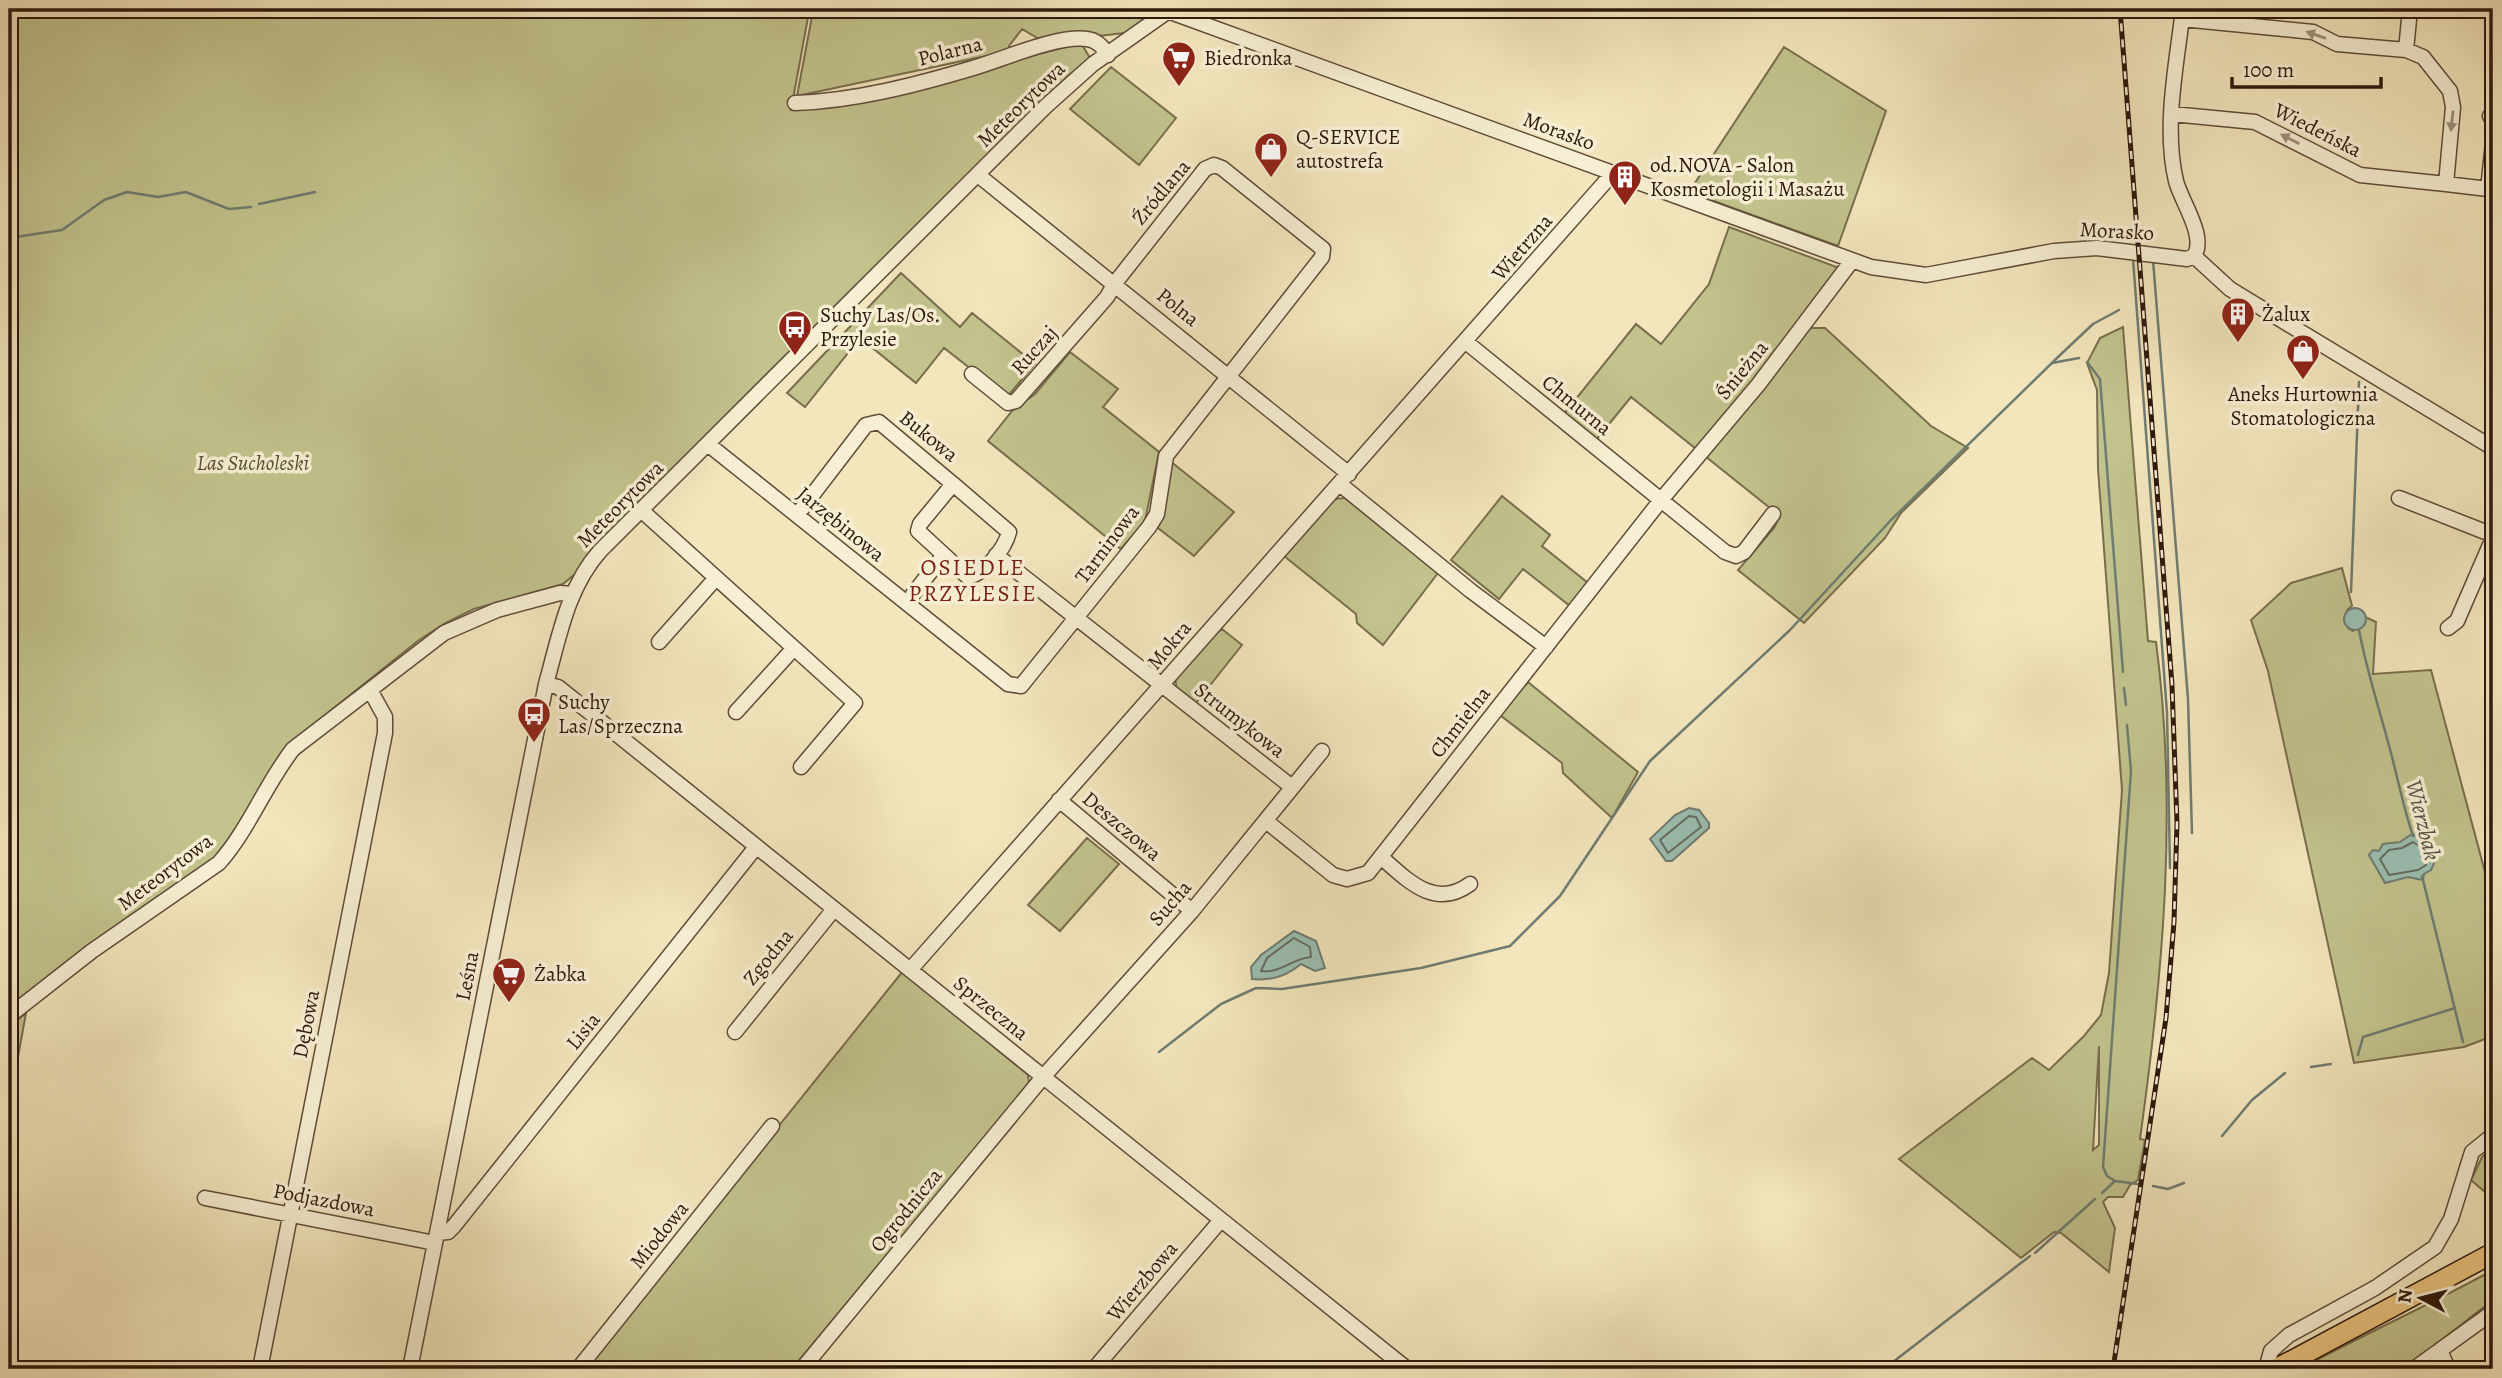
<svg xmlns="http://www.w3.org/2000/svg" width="2502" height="1378" viewBox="0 0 2502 1378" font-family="Alegreya,serif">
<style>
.green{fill:#c2c38d;stroke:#786e4d;stroke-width:2;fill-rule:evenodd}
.water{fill:#9bbfb3;stroke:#6f7c71;stroke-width:2}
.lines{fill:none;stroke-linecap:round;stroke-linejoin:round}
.shore{stroke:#646c60;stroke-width:2}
.stream{stroke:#6f7c71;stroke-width:2.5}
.minor-casing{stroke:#5f4c39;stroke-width:17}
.major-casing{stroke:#2e180d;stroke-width:22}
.minor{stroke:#f7efd4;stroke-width:14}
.major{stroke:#eac37e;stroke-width:19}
.rail-casing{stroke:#2e180d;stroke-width:5}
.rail{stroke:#f7efd4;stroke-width:2.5;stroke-dasharray:8;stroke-linecap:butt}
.oneway{fill:#9d8e7a}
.labels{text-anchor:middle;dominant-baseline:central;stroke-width:7;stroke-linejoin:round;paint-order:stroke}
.street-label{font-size:21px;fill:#2e180d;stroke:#f7efd4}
.poi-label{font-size:21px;fill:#2e180d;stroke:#f7efd4;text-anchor:start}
.park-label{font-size:21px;font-style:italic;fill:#5a4b33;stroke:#f7efd4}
.neighbourhood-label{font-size:23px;letter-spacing:2px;fill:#7a1f14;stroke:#f7efd4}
.water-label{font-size:23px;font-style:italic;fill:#545247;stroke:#f7efd4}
</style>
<rect width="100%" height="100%" fill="#f3e6bd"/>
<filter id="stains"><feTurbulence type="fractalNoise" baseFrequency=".00286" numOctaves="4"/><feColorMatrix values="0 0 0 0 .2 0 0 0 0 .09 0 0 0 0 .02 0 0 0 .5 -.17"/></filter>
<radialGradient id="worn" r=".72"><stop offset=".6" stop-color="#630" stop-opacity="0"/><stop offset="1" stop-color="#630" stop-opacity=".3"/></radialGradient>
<path class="green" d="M9,9H1144L1147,11L1145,18L1125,33L1044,42L1022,29L1009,46L1010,51L797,96L813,11L809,12L791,110L970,72L1081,43L1090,58L1068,76C908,239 744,396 584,560L575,574L563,584L474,609L447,622L419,640L310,727L285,751L223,852L201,871L9,1009Z
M1784,47L1886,111L1838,246L1689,192Z
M1111,67L1176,118L1139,165L1070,109Z
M1729,227L1839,268L1811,308L1812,328H1825L1931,426L1968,448L1901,513L1885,538L1804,623L1738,570L1774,528L1780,516L1631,397L1596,440L1563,415L1636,324L1661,344L1709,284Z
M901,273L960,327L972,313L1035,364L1007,397L944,348L916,383L860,338L805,407L787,393Z
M2123,327L2148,641L2156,642C2178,809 2163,974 2140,1139L2145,1140L2138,1180L2130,1185L2123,1197H2108L2103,1202L2115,1228L2109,1272L2061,1233L2054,1232L2021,1258L1899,1159L2032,1058L2049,1070L2084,1036L2101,1015L2109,973L2122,790L2098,469L2097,390L2087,363L2100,338ZM2099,1046V1145L2093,1150Z
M1070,352L1118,389L1103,407L1159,452L1145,521L1121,549L988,441L1012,411L1035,394Z
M1170,461L1234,512L1194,556L1158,528Z
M1502,496L1550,535L1542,546L1588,583L1570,606L1523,569L1499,599L1451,560Z
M1345,498L1438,573L1383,645L1357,623L1356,614L1284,556L1335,499Z
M2342,568L2352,606L2347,610C2346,619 2343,627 2353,631L2363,625L2365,617L2376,622L2373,674L2431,670L2493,902V1036L2464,1047L2354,1063L2268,671L2251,620L2291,583Z
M1222,629L1242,645L1196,703L1177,691L1175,677L1206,641Z
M1528,682L1638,772L1612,818L1563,773L1562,763L1500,715Z
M1087,838L1119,864L1060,931L1028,905Z
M903,971L1028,1075L1029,1084L792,1369H584Z
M26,1013L9,1106V1027Z
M2493,1146V1199L2471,1180L2482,1157Z
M2493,1270V1300L2404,1369H2317L2311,1363C2371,1331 2433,1303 2493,1270Z"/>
<path class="water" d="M2344 619a11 11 0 1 1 22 0a11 11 0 1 1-22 0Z
M1689,808L1699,810L1709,823V828L1672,861H1666L1650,839L1675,815Z
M2412,834L2433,845L2435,861L2431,870L2424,874L2423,880L2408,877L2385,883L2369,855L2373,850L2379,851L2383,844L2400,842Z
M1294,931L1316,941L1325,968L1315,971L1301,964C1287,976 1270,981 1252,979L1251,967L1261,955Z"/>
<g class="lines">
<path class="shore" d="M1689,816L1696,817L1701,827L1668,853L1660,840Z
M2413,842L2426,850V865L2418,870L2389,875L2380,859L2389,850L2402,848Z
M1294,938L1310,947L1311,957C1293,958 1280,974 1261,971L1267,958Z"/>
<path class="stream" d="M259,204L315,192
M9,238L62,230L104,200L127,192L158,197L186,192L229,209L251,207
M2133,259L2167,713L2170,868
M2153,260L2188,699L2192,833
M2087,362L2100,379L2123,672
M2052,363L2079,358
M2351,592L2359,382
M2359,630C2367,673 2381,714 2392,757C2399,784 2404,809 2413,836
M2124,688L2126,705
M2422,876L2463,1042
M1159,1052L1221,1004L1256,988L1282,989L1421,968L1510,946L1560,896L1650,761L1790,630L1891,520L2057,358L2093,324L2119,310
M2358,1055L2363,1037L2455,1008
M2311,1067L2331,1064
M2222,1136L2252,1100L2285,1073
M2115,1181L2107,1176L2103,1167L2131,771L2127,725
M2153,1186L2168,1189L2184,1183
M2102,1193L2115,1181L2138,1184
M2035,1253L2095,1199
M1884,1369L2030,1256"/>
<g class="minor-casing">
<path id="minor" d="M1162,9L1871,267L1926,275L2054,251L2097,248L2187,259L2194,256
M2183,9C2177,63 2163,126 2176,181C2181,201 2207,237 2194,256
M2406,50L2410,9
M795,103C854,101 916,85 973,68C1004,59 1057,35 1087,39C1097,40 1103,47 1108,55
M2172,114L2255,122L2360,175L2446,184L2453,107L2450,91L2423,57L2406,50L2337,44L2313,32L2182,19
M2490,116L2493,121
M978,175L1349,474
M2446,184L2488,189L2493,143
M2194,256L2230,289L2493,448
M1466,342L1725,552L1736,556L1744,552L1773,514
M709,445L1008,684L1021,686L1149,527L1157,514L1166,456L1322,257L1323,249L1222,168L1214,165L1205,169L1115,283L1107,297L1016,401L1008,403L972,374
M953,484L1009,532C1005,548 986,573 968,577L918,531L920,524Z
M1341,485L1471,591L1546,647
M2399,498L2493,535
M641,510L855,703L801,767
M797,515L866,425L879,422L953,484
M996,555L1292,787
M913,594L943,556
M2448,628L2457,621L2493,538
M659,642L716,578
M546,684L558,687L1407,1369
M736,712L794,648
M1059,800L1192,911
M1266,821L1333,875L1347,879L1368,873L1661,500L1758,385L1851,262
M1381,857C1407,880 1435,910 1470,884
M910,970L1613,173
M9,1016L92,951L219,863C249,829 265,785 293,749L444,633L497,610L560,593L572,594
M735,1032L834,909
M205,1198L435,1243
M437,1233L448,1232L454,1226L756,847
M2440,1350L2448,1369
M260,1369L385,733V717L370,690
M410,1369L546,684C559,638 567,588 600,551L1045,107L1093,64L1167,12
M578,1369L772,1126
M802,1369L1043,1077L1192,911L1322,751
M1094,1369L1221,1220
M2266,1369L2271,1351L2289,1335L2375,1288L2435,1247L2451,1219L2472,1152L2493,1135
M2414,1369L2493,1312"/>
</g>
<g class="major-casing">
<path id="major" d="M2276,1369L2493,1253"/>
</g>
<use href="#minor" class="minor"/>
<use href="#major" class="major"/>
<g class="rail-casing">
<path id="rail" d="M2113,1369L2166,1018L2174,922L2177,823L2172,685L2120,9"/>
</g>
<use href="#rail" class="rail"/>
</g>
<defs><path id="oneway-solid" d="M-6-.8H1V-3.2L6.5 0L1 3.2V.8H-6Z" transform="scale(1.75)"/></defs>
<g class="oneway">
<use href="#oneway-solid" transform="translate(2316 35) rotate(-161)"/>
<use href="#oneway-solid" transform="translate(2452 121) rotate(96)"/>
<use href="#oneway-solid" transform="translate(2290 139) rotate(-153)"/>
</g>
<defs>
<g id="supermarket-pin" transform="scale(1.75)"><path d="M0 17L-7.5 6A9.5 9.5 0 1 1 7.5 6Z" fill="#8f2418" stroke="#f7efd4"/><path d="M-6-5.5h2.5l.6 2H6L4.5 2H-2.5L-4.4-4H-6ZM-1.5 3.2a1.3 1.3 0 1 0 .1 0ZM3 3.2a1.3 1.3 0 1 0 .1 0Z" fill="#fff"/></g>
<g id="shop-pin" transform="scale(1.75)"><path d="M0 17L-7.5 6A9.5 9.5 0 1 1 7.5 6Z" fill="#8f2418" stroke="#f7efd4"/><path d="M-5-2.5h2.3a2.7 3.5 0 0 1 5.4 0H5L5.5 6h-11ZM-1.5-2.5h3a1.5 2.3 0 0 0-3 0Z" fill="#fff"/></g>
<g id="building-pin" transform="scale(1.75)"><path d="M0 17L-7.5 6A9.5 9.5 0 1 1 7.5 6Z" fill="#8f2418" stroke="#f7efd4"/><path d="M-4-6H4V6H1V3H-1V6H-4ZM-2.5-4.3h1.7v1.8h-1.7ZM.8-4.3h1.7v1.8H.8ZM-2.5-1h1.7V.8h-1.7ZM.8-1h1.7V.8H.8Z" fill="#fff"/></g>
<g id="bus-pin" transform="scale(1.75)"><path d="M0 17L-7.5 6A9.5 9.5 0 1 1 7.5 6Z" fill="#8f2418" stroke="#f7efd4"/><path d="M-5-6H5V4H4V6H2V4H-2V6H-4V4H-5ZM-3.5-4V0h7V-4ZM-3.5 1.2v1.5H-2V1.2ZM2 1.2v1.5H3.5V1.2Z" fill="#fff"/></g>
</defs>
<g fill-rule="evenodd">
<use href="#supermarket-pin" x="1179" y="58"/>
<use href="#shop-pin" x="1271" y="149"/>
<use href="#building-pin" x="1625" y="177"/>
<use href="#building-pin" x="2238" y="314"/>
<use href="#bus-pin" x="795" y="327"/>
<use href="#shop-pin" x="2303" y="351"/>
<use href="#bus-pin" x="534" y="714"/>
<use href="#supermarket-pin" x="509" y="974"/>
</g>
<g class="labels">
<g class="street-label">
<text transform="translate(950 51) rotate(-14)">Polarna</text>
<text transform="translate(1021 104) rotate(-44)">Meteorytowa</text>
<text transform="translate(2318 130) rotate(27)">Wiedeńska</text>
<text transform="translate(1559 131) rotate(20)">Morasko</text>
<text transform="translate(1161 192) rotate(-50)">Źródlana</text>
<text transform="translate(2117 231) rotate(3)">Morasko</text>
<text transform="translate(1522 247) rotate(-49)">Wietrzna</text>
<text transform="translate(1178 307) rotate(39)">Polna</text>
<text transform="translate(1034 350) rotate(-48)">Ruczaj</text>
<text transform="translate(1742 370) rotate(-51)">Śnieżna</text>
<text transform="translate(1577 405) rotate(39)">Chmurna</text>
<text transform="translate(929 436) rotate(39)">Bukowa</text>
<text transform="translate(620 504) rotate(-45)">Meteorytowa</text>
<text transform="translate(841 524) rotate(39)">Jarzębinowa</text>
<text transform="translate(1107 544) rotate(-53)">Tarninowa</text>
<text transform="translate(1169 645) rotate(-50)">Mokra</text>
<text transform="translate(1240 720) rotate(38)">Strumykowa</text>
<text transform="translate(1460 722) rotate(-52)">Chmielna</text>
<text transform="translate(1122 826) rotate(40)">Deszczowa</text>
<text transform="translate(165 872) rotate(-37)">Meteorytowa</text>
<text transform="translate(1170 903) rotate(-49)">Sucha</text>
<text transform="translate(768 957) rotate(-51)">Zgodna</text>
<text transform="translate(467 976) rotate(-79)">Leśna</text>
<text transform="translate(991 1008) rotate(39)">Sprzeczna</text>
<text transform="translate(306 1024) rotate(-79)">Dębowa</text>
<text transform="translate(583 1031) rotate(-51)">Lisia</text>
<text transform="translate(324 1200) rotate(11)">Podjazdowa</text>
<text transform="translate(906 1210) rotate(-51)">Ogrodnicza</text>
<text transform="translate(659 1235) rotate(-51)">Miodowa</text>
<text transform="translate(1142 1281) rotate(-50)">Wierzbowa</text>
</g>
<g class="poi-label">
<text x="1204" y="58">Biedronka</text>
<text x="1296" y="137">Q-SERVICE<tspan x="1296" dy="24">autostrefa</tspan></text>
<text x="1650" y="165">od.NOVA - Salon<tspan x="1650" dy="24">Kosmetologii i Masażu</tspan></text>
<text x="2262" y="314">Żalux</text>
<text x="820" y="315">Suchy Las/Os.<tspan x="820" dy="24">Przylesie</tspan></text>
<text x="2303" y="394" text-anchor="middle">Aneks Hurtownia<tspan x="2303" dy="24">Stomatologiczna</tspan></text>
<text x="558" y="702">Suchy<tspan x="558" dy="24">Las/Sprzeczna</tspan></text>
<text x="534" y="974">Żabka</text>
</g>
<g class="park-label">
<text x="253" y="463">Las Sucholeski</text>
</g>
<g class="neighbourhood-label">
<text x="973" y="567">OSIEDLE<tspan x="973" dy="26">PRZYLESIE</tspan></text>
</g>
<g class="water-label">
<text transform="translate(2423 820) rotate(76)">Wierzbak</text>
</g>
</g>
<rect width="2502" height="1378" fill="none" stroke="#f3e6bd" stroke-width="35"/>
<rect x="10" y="10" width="2481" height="1357" fill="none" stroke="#2e180d" stroke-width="3.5"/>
<rect x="18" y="18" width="2467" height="1343" fill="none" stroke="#2e180d" stroke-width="2"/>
<g transform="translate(2421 1298) rotate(277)" stroke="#f7efd4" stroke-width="5" paint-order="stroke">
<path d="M0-5L12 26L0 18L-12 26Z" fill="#2e180d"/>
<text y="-10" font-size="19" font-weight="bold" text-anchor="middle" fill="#2e180d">N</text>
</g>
<path d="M2232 77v10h149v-10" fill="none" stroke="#2e180d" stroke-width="3.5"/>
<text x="2243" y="77" font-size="21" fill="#2e180d" stroke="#f7efd4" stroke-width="5" paint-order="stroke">100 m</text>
<rect width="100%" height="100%" filter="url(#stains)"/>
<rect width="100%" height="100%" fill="url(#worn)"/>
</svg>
